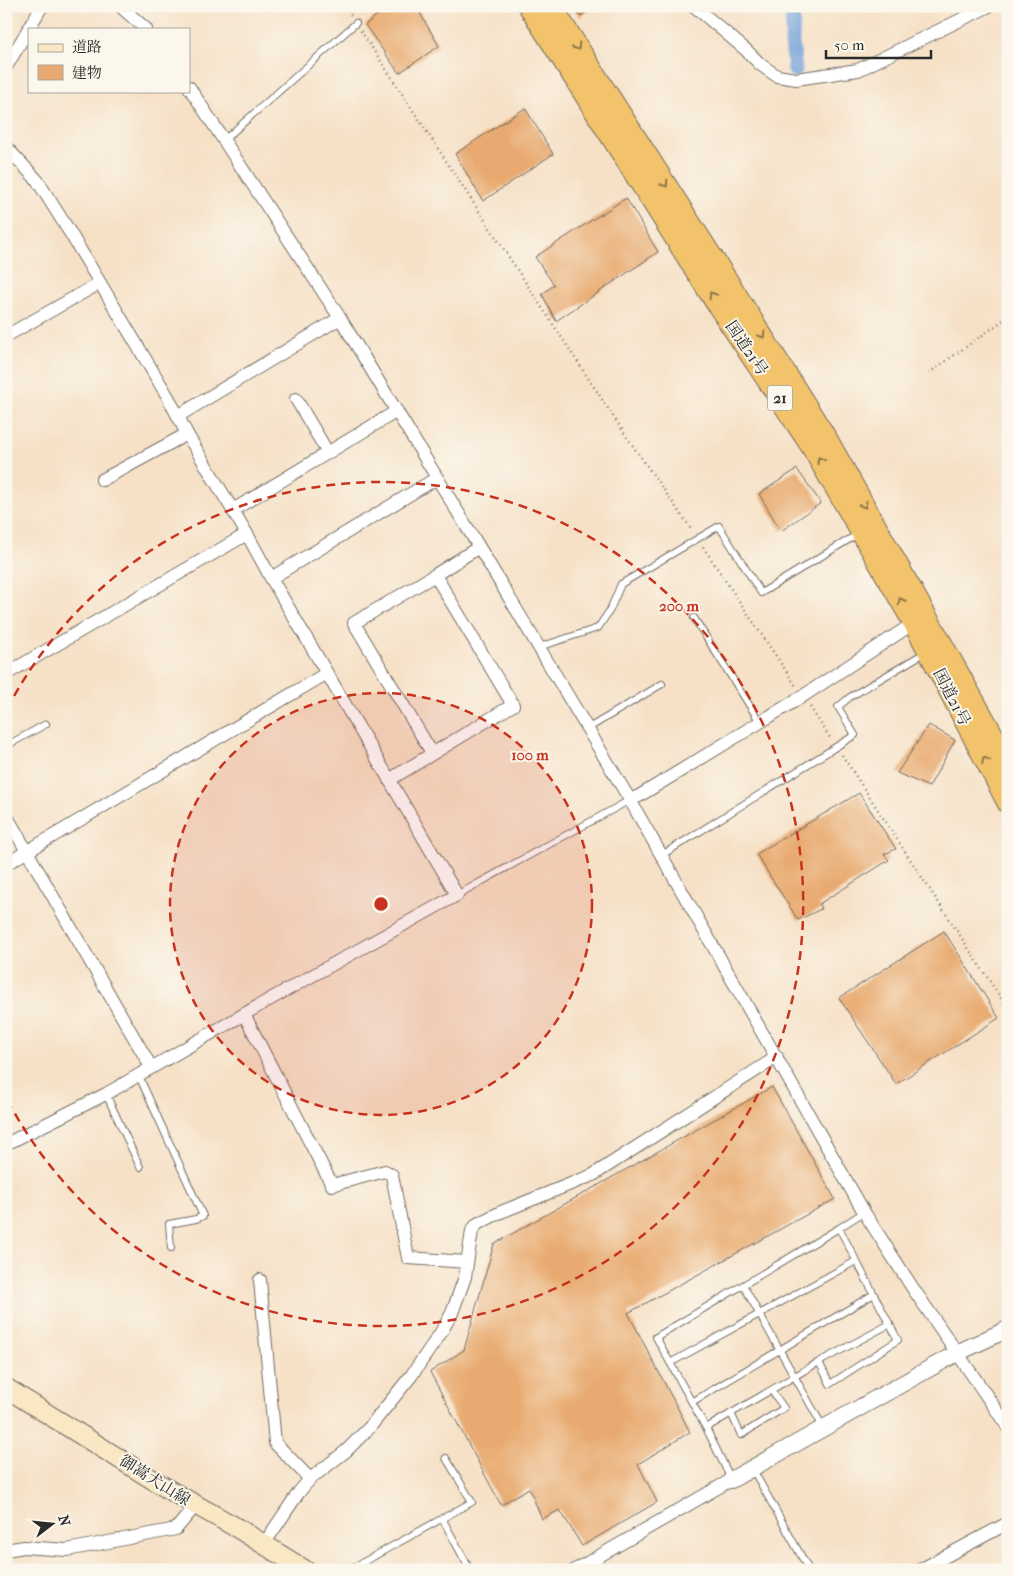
<svg xmlns="http://www.w3.org/2000/svg" width="1014" height="1576" viewBox="0 0 1014 1576" font-family="'IM FELL French Canon','Noto Serif JP',serif">
<style>
.lines{fill:none;stroke-linecap:round;stroke-linejoin:round}
.canal{stroke:#6e9dd7;stroke-width:15}
.building{fill:#e8aa70}
.service-casing{stroke:#726b62;stroke-width:8}
.minor-casing{stroke:#726b62;stroke-width:14}
.tertiary-casing{stroke:#726b62;stroke-width:18}
.secondary-casing{stroke:#726b62;stroke-width:21}
.trunk-casing{stroke:#726b62;stroke-width:23}
.path{stroke:#726b62;stroke-width:2.5;stroke-dasharray:1 4;stroke-linecap:butt}
.service{stroke:#fff;stroke-width:6}
.minor{stroke:#fff;stroke-width:12}
.tertiary{stroke:#fff;stroke-width:16}
.secondary{stroke:#fae7c3;stroke-width:19}
.trunk{stroke:#f2c36a;stroke-width:21}
.oneway{stroke:#8e774a}
.ring{fill:none;stroke:#c8321e;stroke-width:2.5;stroke-dasharray:9 6}
.labels{text-anchor:middle;dominant-baseline:central;stroke-width:4;stroke-linejoin:round;paint-order:stroke}
.shield{fill:#fbf7ec;stroke:#696865;stroke-width:1}
.shield-label{font-size:15px;font-weight:bold;fill:#2b2b2b}
.street-label{font-size:16px;fill:#2b2b2b;stroke:#fbf7ec}
.centre{fill:#c8321e;stroke:#fbf7ec;stroke-width:2.5}
.ring-label{font-size:15px;text-anchor:middle;font-weight:bold;fill:#c8321e;stroke:#fbf7ec;stroke-width:4;stroke-linejoin:round;paint-order:stroke}
</style>
<rect width="100%" height="100%" fill="#fbf7ec"/>
<filter id="ink" filterUnits="userSpaceOnUse"><feTurbulence type="fractalNoise" baseFrequency=".02" numOctaves="2"/><feDisplacementMap in="SourceGraphic" scale="10" xChannelSelector="R" yChannelSelector="G"/><feConvolveMatrix kernelMatrix="1 2 1 2 8 2 1 2 1" color-interpolation-filters="sRGB"/></filter>
<filter id="wash" filterUnits="userSpaceOnUse"><feTurbulence type="fractalNoise" baseFrequency=".0096" numOctaves="4" result="noise"/><feDisplacementMap in="SourceGraphic" scale="20" xChannelSelector="R" yChannelSelector="G"/><feGaussianBlur stdDeviation="1.12" result="paint"/><feColorMatrix in="noise" values="0 0 0 0 0 0 0 0 0 0 0 0 0 0 0 0 0 1.4 0 .05"/><feComposite in="paint" operator="in"/></filter>
<g filter="url(#wash)">
<rect width="100%" height="100%" fill="#f6e1c7"/>
<g class="lines">
<path class="canal" d="M793,6L792,42L795,70"/>
</g>
<g id="blocks">
<path class="building" d="M388,6H416L439,46L399,73L365,25Z
M573,6H593L580,17Z
M525,108L553,154L483,201L455,154Z
M626,198L658,252L556,321L542,294L554,285L535,257Z
M797,469L821,503L781,531L759,494Z
M929,725L955,740L929,787L897,773Z
M859,793L896,849L884,854L889,860L819,904L821,909L798,920L756,854Z
M944,931L999,1018L896,1084L839,998Z
M772,1087L835,1199L628,1313L690,1432L638,1464L657,1502L582,1546L560,1510L542,1519L529,1488L501,1505L430,1372L464,1350L494,1244Z"/>
</g>
</g>
<g filter="url(#ink)">
<use href="#blocks" fill-opacity="0" stroke="#726b62" stroke-width="1"/>
<g class="lines">
<g class="service-casing">
<path id="service" d="M224,140L356,23
M694,618L760,722
M539,647L598,628L610,610L621,584L719,526L761,593L858,534
M587,729L662,684
M6,746L46,724
M662,855L855,735L838,707L850,697L926,652
M457,895L630,800
M138,1074L203,1216L196,1219L169,1224L171,1248
M106,1094L140,1167
M839,1228L864,1212
M743,1285L823,1427
M819,1362L890,1324
M670,1363L856,1261
M692,1402L874,1294
M731,1413L741,1435L784,1408L771,1390
M706,1428L819,1362L830,1384L898,1340L839,1228L656,1337L706,1428L731,1479
M752,1468L809,1570
M442,1518L470,1570
M349,1570L472,1502L446,1458"/>
</g>
<g class="minor-casing">
<path id="minor" d="M120,6L146,29
M694,6L746,50L761,65L777,76L796,79L858,70L989,6
M6,67L42,6
M189,87L340,318L479,547L630,800L864,1212L912,1287L1008,1427
M6,147L37,180L69,231L168,397L187,434L247,534L271,578L457,895L274,997L106,1094L6,1144
M6,336L100,283
M296,399L328,453
M178,416L340,318
M102,480L187,434
M233,510L397,411
M271,578L437,478
M6,674L247,534
M432,753L354,623L435,575
M389,780L513,705L435,575L479,547
M630,800L639,796L803,696L914,623
M6,815L151,1067
M6,864L327,673
M244,1014L332,1185L385,1171L392,1175L408,1258L467,1262
M260,1280L275,1443L310,1479
M264,1544L299,1492L310,1479L346,1451L369,1428L411,1376L440,1334L452,1313L465,1277L472,1231L477,1224L501,1212L593,1175L777,1057
M6,1550L24,1547L67,1550L176,1529L196,1505
M575,1570L731,1480
M920,1570L1008,1523"/>
</g>
<g class="tertiary-casing">
<path id="tertiary" d="M731,1480L957,1353L1008,1329"/>
</g>
<g class="secondary-casing">
<path id="secondary" d="M6,1388L171,1491L239,1529L305,1570"/>
</g>
<g class="trunk-casing">
<path id="trunk" d="M529,6L717,304L812,447L914,623L1008,803
M551,6L735,293L826,438L1008,762"/>
</g>
<path class="path" d="M345,6L351,15
M361,31L628,439L692,530
M929,373L1008,317
M703,547L796,686
M810,707L830,738
M842,755L1008,1009"/>
<use href="#service" class="service"/>
<use href="#minor" class="minor"/>
<use href="#tertiary" class="tertiary"/>
<use href="#secondary" class="secondary"/>
<use href="#trunk" class="trunk"/>
</g>
<defs><path id="oneway-chevron" d="M-2-3.5L2.5 0L-2 3.5" fill="none" stroke-width="1.6" stroke-linecap="round" stroke-linejoin="round" transform="scale(1.25)"/></defs>
<g class="oneway">
<use href="#oneway-chevron" transform="translate(577 47) rotate(57)"/>
<use href="#oneway-chevron" transform="translate(665 184) rotate(57)"/>
<use href="#oneway-chevron" transform="translate(712 295) rotate(-122)"/>
<use href="#oneway-chevron" transform="translate(762 335) rotate(58)"/>
<use href="#oneway-chevron" transform="translate(820 460) rotate(-120)"/>
<use href="#oneway-chevron" transform="translate(864 505) rotate(60)"/>
<use href="#oneway-chevron" transform="translate(901 601) rotate(-120)"/>
<use href="#oneway-chevron" transform="translate(985 760) rotate(-117)"/>
</g>
</g>
<circle cx="381" cy="904" r="211" fill="#c8321e" fill-opacity=".12"/>
<g class="ring">
<circle cx="381" cy="904" r="211"/>
<path d="M7 709A422 422 0 1 1 7 1099"/>
</g>
<g class="labels">
<rect class="shield" x="767.5" y="385.5" width="25" height="25" rx="4"/>
<g class="shield-label">
<text x="780" y="398">21</text>
</g>
<g class="street-label">
<text transform="translate(747 348) rotate(56)">国道21号</text>
<text transform="translate(952 697) rotate(63)">国道21号</text>
<text transform="translate(155 1480) rotate(32)">御嵩犬山線</text>
</g>
</g>
<circle cx="381" cy="904" r="8" class="centre"/>
<g class="ring-label">
<text x="679" y="611">200 m</text>
<text x="530" y="760">100 m</text>
</g>
<rect width="1014" height="1576" fill="none" stroke="#fbf7ec" stroke-width="25"/>
<rect x="28" y="28" width="162" height="65" fill="#fbf7ec" stroke="#a8a59f"/>
<rect x="38" y="44" width="25" height="8" fill="#fae7c3" stroke="#a8a59f"/>
<text x="72" y="52" font-size="15" fill="#2b2b2b">道路</text>
<rect x="38" y="65" width="25" height="15" fill="#e8aa70" stroke="#a8a59f"/>
<text x="72" y="78" font-size="15" fill="#2b2b2b">建物</text>
<g transform="translate(52 1524) rotate(74)" stroke="#fbf7ec" stroke-width="4" paint-order="stroke">
<path d="M0-4L9 19L0 12L-9 19Z" fill="#2b2b2b"/>
<text y="-8" font-size="14" font-weight="bold" text-anchor="middle" fill="#2b2b2b">N</text>
</g>
<path d="M826 50v8h105v-8" fill="none" stroke="#2b2b2b" stroke-width="2.5"/>
<text x="834" y="50" font-size="15" fill="#2b2b2b" stroke="#fbf7ec" stroke-width="4" paint-order="stroke">50 m</text>
</svg>
